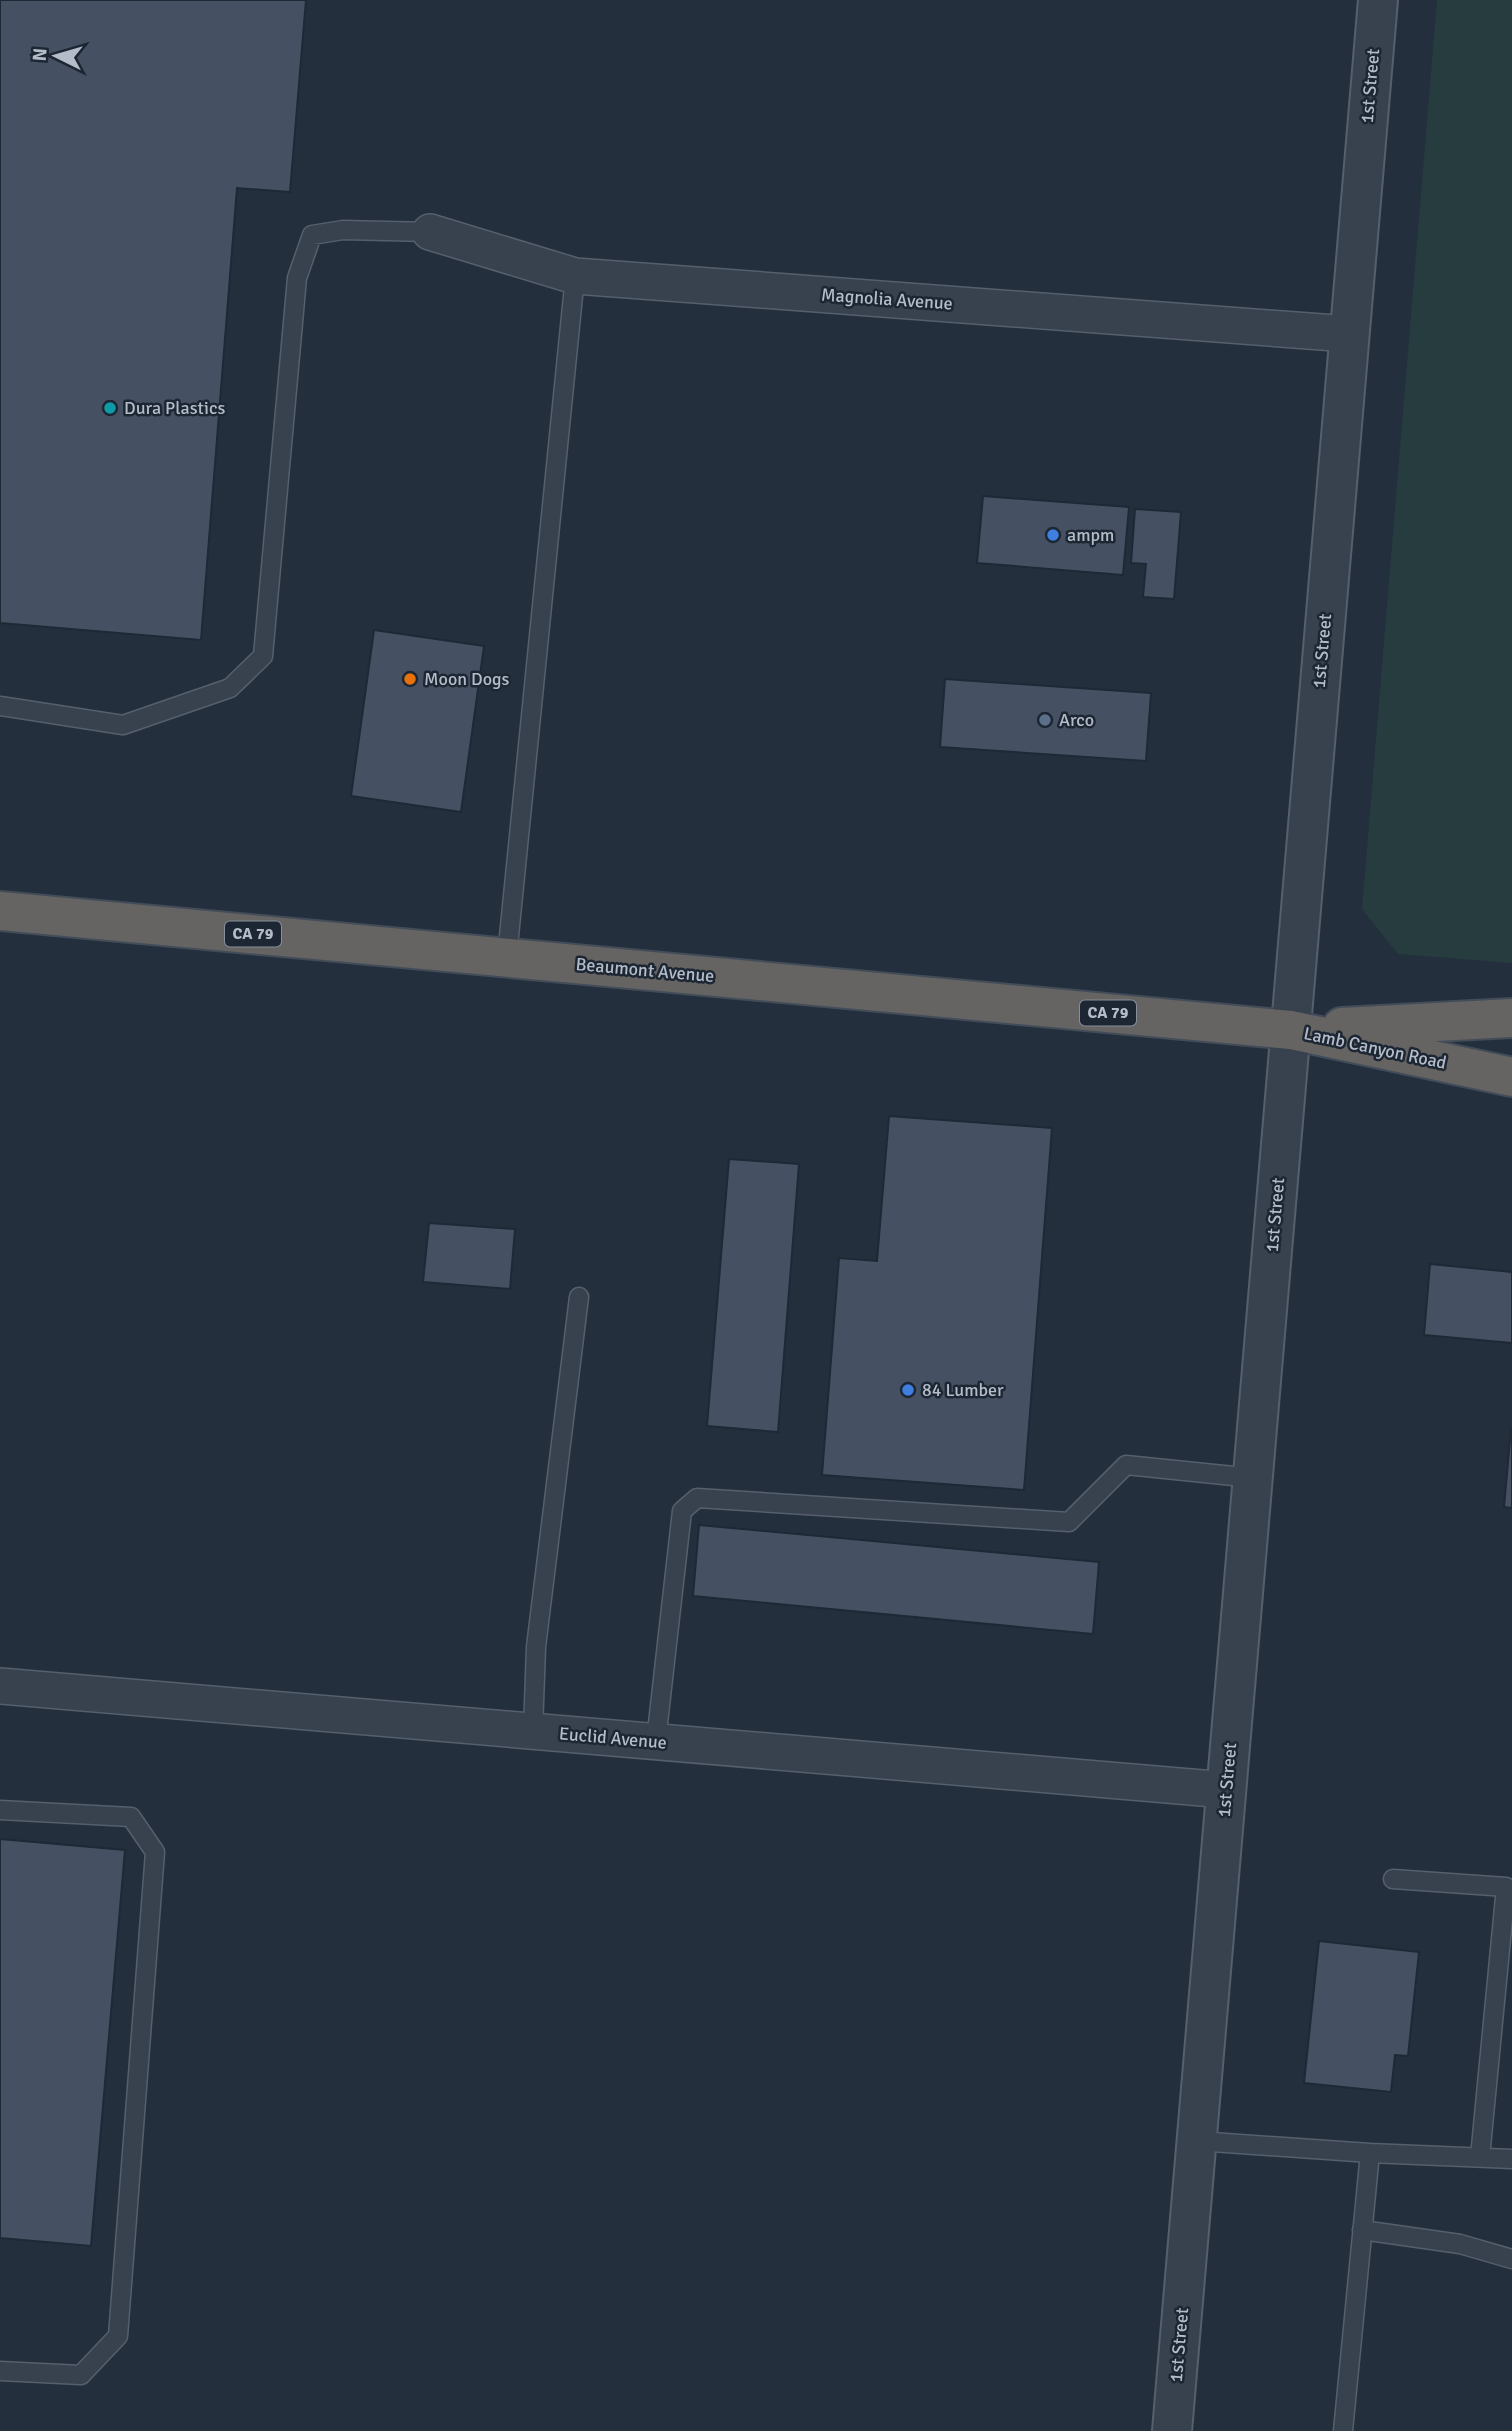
<svg xmlns="http://www.w3.org/2000/svg" width="1512" height="2431" viewBox="0 0 1512 2431" font-family="Signika,sans-serif">
<style>
.green{fill:#263c3f}
.building{fill:#455162;stroke:#1f2835;stroke-width:2}
.lines{fill:none;stroke-linecap:round;stroke-linejoin:round}
.service-casing{stroke:#565f6c;stroke-width:21}
.minor-casing{stroke:#565f6c;stroke-width:38}
.tertiary-casing{stroke:#565f6c;stroke-width:42}
.trunk-casing{stroke:#434c59;stroke-width:42}
.service{stroke:#38414e;stroke-width:18}
.minor{stroke:#38414e;stroke-width:35}
.tertiary{stroke:#38414e;stroke-width:38}
.trunk{stroke:#656462;stroke-width:38}
.culture-dot{fill:#0f9aa8;stroke:#1d2633;stroke-width:2.5}
.shop-dot{fill:#3f7fe0;stroke:#1d2633;stroke-width:2.5}
.food-dot{fill:#e8710a;stroke:#1d2633;stroke-width:2.5}
.service-dot{fill:#5c6f8a;stroke:#1d2633;stroke-width:2.5}
.labels{text-anchor:middle;dominant-baseline:central;stroke-width:5;stroke-linejoin:round;paint-order:stroke}
.shield{fill:#1d2633;stroke:#878f9c;stroke-width:2}
.shield-label{font-size:16px;font-weight:bold;fill:#b4bcc9}
.street-label{font-size:18px;fill:#b4bcc9;stroke:#1d2633}
.poi-label{font-size:18px;fill:#b4bcc9;stroke:#1d2633;text-anchor:start}
</style>
<rect width="100%" height="100%" fill="#242f3e"/>
<path class="green" d="M1437,0H1512V963L1398,954L1362,909Z"/>
<path class="building" d="M0,0H306L290,192L237,188L201,640L0,623Z
M983,496L1129,507L1123,575L977,563Z
M1135,509L1181,512L1174,599L1143,597L1146,564L1131,563Z
M374,630L484,646L461,812L351,796Z
M945,679L1151,693L1146,761L940,747Z
M889,1116L1052,1128L1024,1490L822,1475L839,1258L877,1261Z
M729,1159L799,1164L778,1432L707,1426Z
M429,1223L515,1229L510,1289L423,1282Z
M1430,1264L1512,1272V1343L1424,1335Z
M1511,1428H1512V1508L1504,1507Z
M699,1525L1099,1562L1093,1634L693,1596Z
M0,1839L125,1850L91,2246L0,2238Z
M1319,1941L1419,1952L1408,2056L1395,2055L1391,2092L1304,2083Z"/>
<g class="lines">
<g class="service-casing">
<path id="service" d="M0,706L123,725L230,688L263,656L297,278L312,235L343,230L430,232
M507,956L575,276
M533,1731L536,1647L579,1297
M656,1741L682,1511L697,1498L1069,1522L1126,1465L1253,1478
M0,1810L131,1817L155,1852L118,2336L81,2375L0,2371
M1393,1879L1506,1887L1480,2157
M1197,2141L1370,2153L1343,2431
M1370,2153L1512,2159
M1362,2230L1460,2244L1512,2259"/>
</g>
<g class="minor-casing">
<path id="minor" d="M430,232L575,276L1349,334
M0,1686L1226,1790"/>
</g>
<g class="tertiary-casing">
<path id="tertiary" d="M1172,2431L1378,0"/>
</g>
<g class="trunk-casing">
<path id="trunk" d="M0,911L1291,1030L1512,1077
M1342,1027L1512,1018"/>
</g>
<use href="#service" class="service"/>
<use href="#minor" class="minor"/>
<use href="#tertiary" class="tertiary"/>
<use href="#trunk" class="trunk"/>
</g>
<circle class="culture-dot" cx="110" cy="408" r="7"/>
<g class="shop-dot">
<circle cx="1053" cy="535" r="7"/>
<circle cx="908" cy="1390" r="7"/>
</g>
<circle class="food-dot" cx="410" cy="679" r="7"/>
<circle class="service-dot" cx="1045" cy="720" r="7"/>
<g class="labels">
<g class="shield">
<rect x="225" y="921.5" width="56" height="25" rx="5"/>
<rect x="1080" y="1000.5" width="56" height="25" rx="5"/>
</g>
<g class="shield-label">
<text x="253" y="934">CA 79</text>
<text x="1108" y="1013">CA 79</text>
</g>
<g class="street-label">
<text transform="translate(1370 86) rotate(-85)">1st Street</text>
<text transform="translate(887 299) rotate(4)">Magnolia Avenue</text>
<text transform="translate(1322 651) rotate(-85)">1st Street</text>
<text transform="translate(645 970) rotate(5)">Beaumont Avenue</text>
<text transform="translate(1375 1048) rotate(12)">Lamb Canyon Road</text>
<text transform="translate(1275 1215) rotate(-85)">1st Street</text>
<text transform="translate(613 1738) rotate(5)">Euclid Avenue</text>
<text transform="translate(1227 1780) rotate(-85)">1st Street</text>
<text transform="translate(1179 2345) rotate(-85)">1st Street</text>
</g>
<g class="poi-label">
<text x="124" y="408">Dura Plastics</text>
<text x="1067" y="535">ampm</text>
<text x="424" y="679">Moon Dogs</text>
<text x="1059" y="720">Arco</text>
<text x="922" y="1390">84 Lumber</text>
</g>
</g>
<g transform="translate(56 56) rotate(275)" stroke="#1d2633" stroke-width="5" paint-order="stroke">
<path d="M0-5L12 26L0 18L-12 26Z" fill="#b4bcc9"/>
<text y="-10" font-size="19" font-weight="bold" text-anchor="middle" fill="#b4bcc9">N</text>
</g>
</svg>
